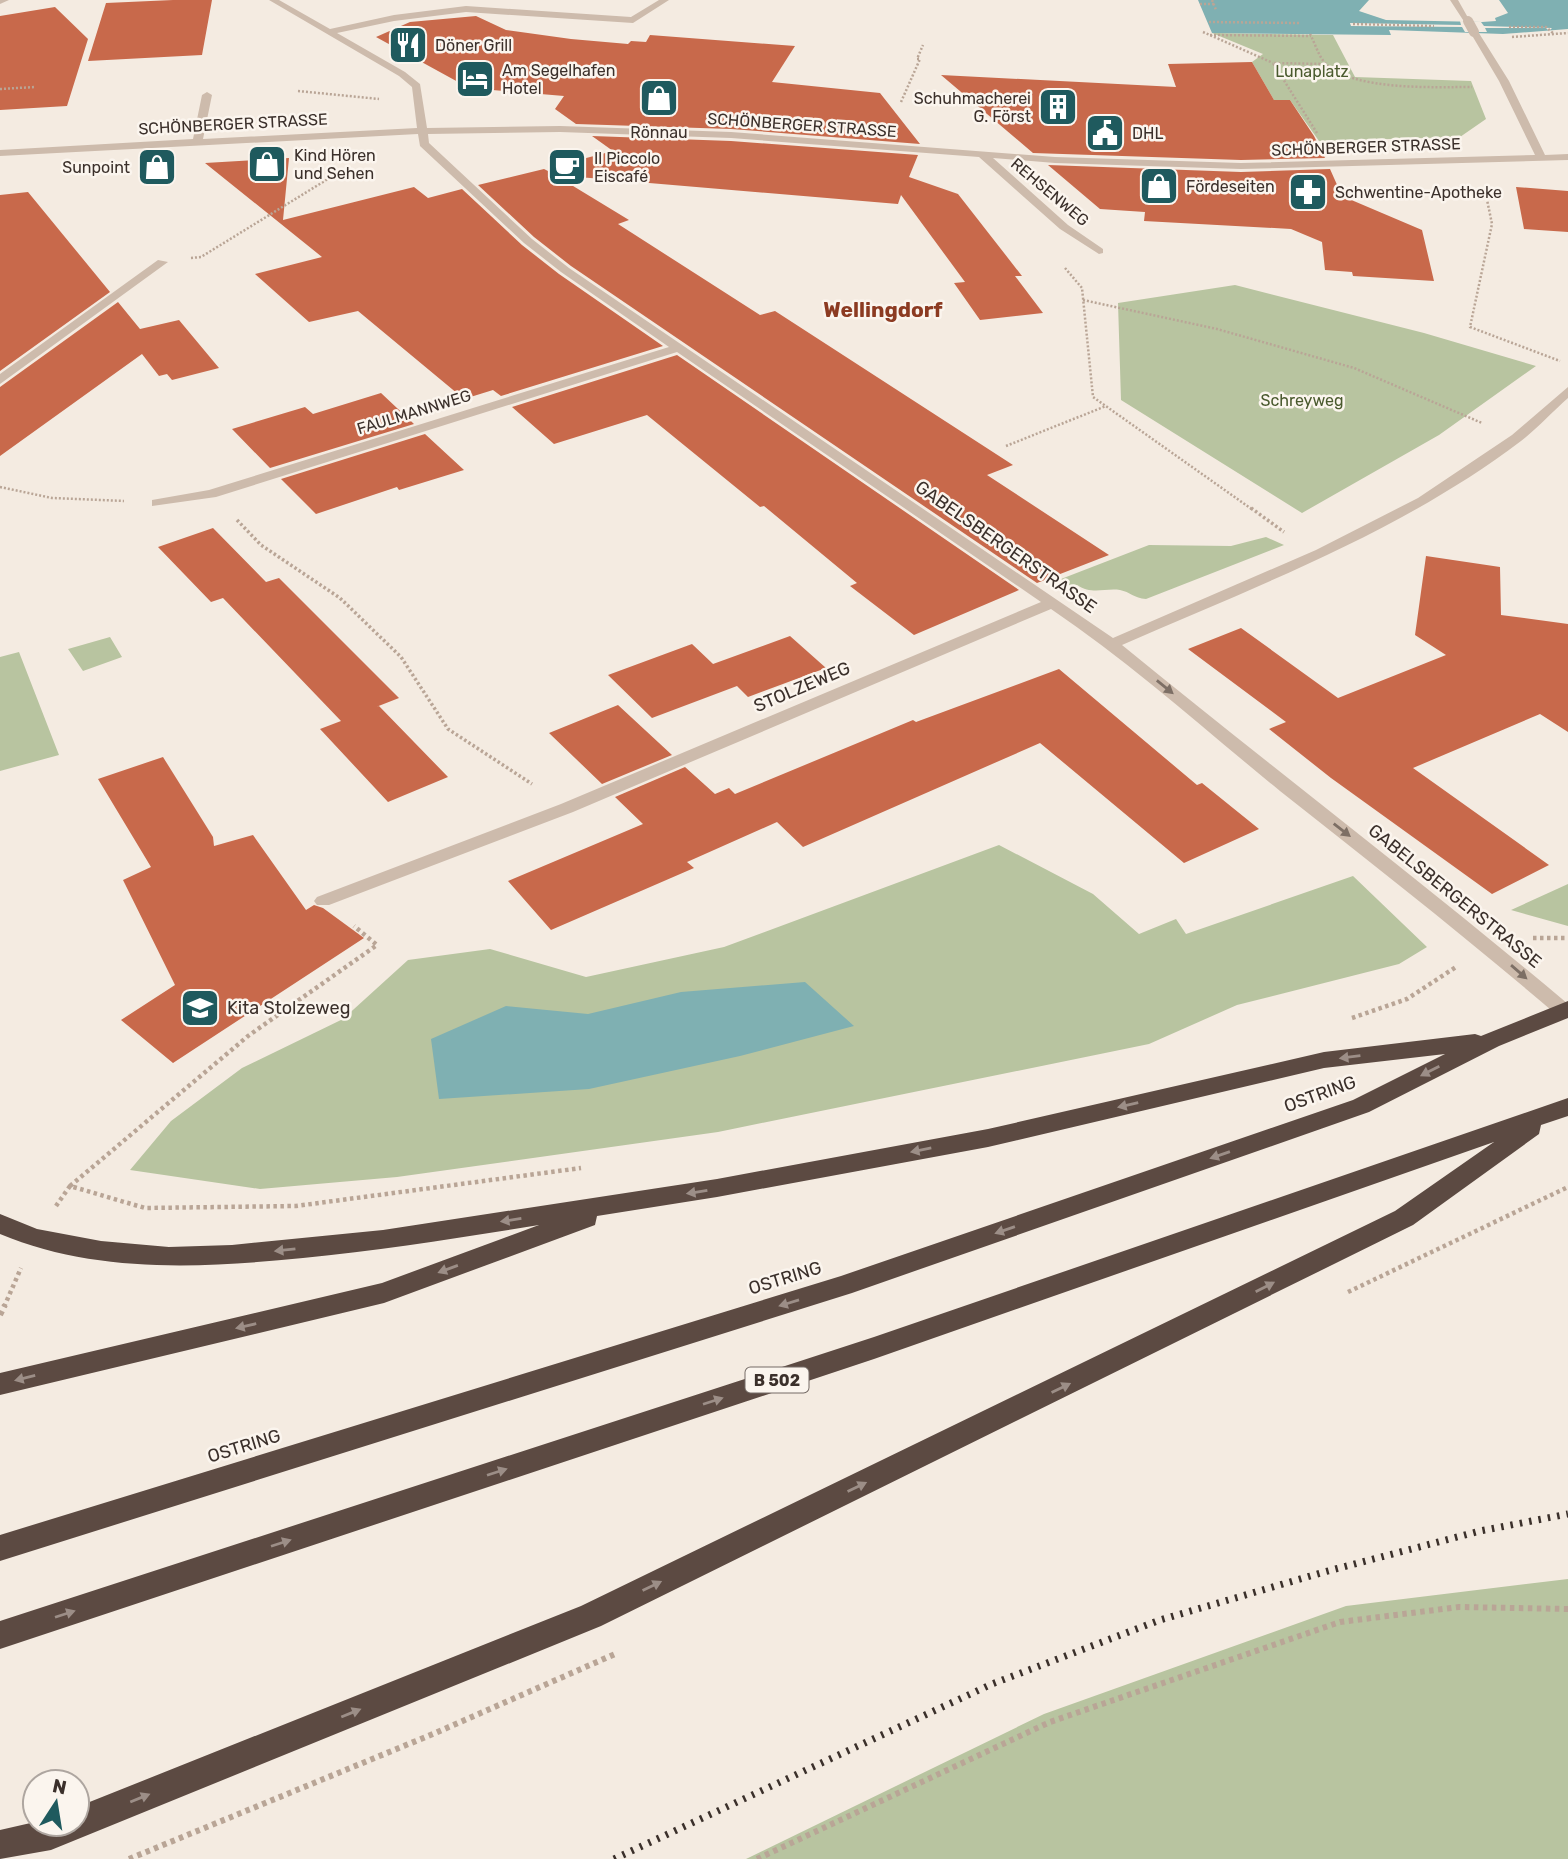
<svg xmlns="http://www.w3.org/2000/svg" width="1568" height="1859" viewBox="0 0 1568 1859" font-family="Rubik,sans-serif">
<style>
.green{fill:#b8c4a0}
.water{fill:#7fb0b2}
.pier{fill:#f4ebe1}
.building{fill:#c8694b}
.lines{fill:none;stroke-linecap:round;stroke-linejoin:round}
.path-far3{stroke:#b9a596;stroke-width:2.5;stroke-dasharray:2 2;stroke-linecap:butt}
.path-far2{stroke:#b9a596;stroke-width:3.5;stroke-dasharray:2.5 2.5;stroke-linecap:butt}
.path-far1{stroke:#b9a596;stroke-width:4.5;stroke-dasharray:3.5 3.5;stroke-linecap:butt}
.path{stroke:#b9a596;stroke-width:6;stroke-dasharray:4.5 4.5;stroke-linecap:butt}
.minor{fill:#cdbbac;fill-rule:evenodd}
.highway{fill:#5c4a42;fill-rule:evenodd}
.rail{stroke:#3b302b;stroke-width:7;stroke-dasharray:2.5 7;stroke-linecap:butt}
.minor-bridge{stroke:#cdbbac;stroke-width:10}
.oneway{fill:#7d6f65}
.oneway2{fill:#9c8e87}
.labels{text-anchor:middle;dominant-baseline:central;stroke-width:5;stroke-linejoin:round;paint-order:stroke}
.far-poi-label{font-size:16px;fill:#3b302b;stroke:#fbf5ee;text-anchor:start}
.far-park-label{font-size:16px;fill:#4a5a2e;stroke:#fbf5ee}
.far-street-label{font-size:16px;fill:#3b302b;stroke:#fbf5ee}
.shield{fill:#fbf5ee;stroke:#756b66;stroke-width:2}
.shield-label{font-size:16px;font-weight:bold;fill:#3b302b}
.street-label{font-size:18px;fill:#3b302b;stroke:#fbf5ee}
.poi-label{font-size:18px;fill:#3b302b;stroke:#fbf5ee;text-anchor:start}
.far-district-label{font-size:21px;font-weight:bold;fill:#8c3b22;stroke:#fbf5ee}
</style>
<rect width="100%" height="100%" fill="#f4ebe1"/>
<path class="green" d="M1212,33L1333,35L1355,77L1471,81L1486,119L1460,137L1319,141L1290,100H1274L1252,62L1263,54Z
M1235,285L1424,333L1536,366L1439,435L1302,513L1121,400L1118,303Z
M1266,537L1284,545L1146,599C1134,598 1130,592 1120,590C1104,588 1092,595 1077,585L1070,586L1061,579L1149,545L1231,546Z
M110,637L122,657L83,671L68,649Z
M19,652L59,755L0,771V657Z
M999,845L1093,894L1139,934L1176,919L1186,934L1353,876L1427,947L1399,964L1237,1005L1149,1044L718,1132L397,1177L260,1189L130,1170L171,1121L242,1068L343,1019L408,960L490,949L586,977L724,947Z
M1568,884V926L1511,910Z
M1568,1579V1859H746L1044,1714L1346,1606Z"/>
<path class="water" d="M1198,0H1369L1359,11L1386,20L1482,22L1496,21L1495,18L1508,13L1499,0H1568V29L1503,34L1389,30L1391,35L1212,33Z
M805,982L854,1026L740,1056L589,1089L439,1099L431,1039L506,1006L588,1014L681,992Z"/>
<path class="pier" d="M1460,21L1481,22L1484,26L1552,28L1549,31L1546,28H1485L1487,32H1465L1462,27L1351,26L1350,23L1461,25Z"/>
<path class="building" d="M173,0H212L202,55L88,61L106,3Z
M55,7L88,39L67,106L0,110V16Z
M476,16L506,30L571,39L628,44L631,41L646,42L650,35L795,46L772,82L880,93L920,144L731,129L576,124L555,109L564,96L469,88L376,37L410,22Z
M1252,62L1274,100H1290L1314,136L1325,158L1241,160L1033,153L941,75L1176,87L1168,64Z
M592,136L731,141L918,155L909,177L958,194L1022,276H1015L1043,313L980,320L954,283L965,282L901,195L898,204L555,175L629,220L618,224L760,315L775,311L1013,465L987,475L1109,555L1037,583L571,266L534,237L478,185L544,169L548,171V168L613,151Z
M289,158L283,220L414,187L428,198L462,189L522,245L559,274L663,346L501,396L493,390L464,399L358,311L309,322L255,274L322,257L205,163Z
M1048,165L1241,172L1330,169L1342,196L1422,230L1434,281L1353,276L1352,272L1325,270L1322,242L1291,229L1144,221L1145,212L1100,209Z
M1516,187L1568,191V232L1524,229Z
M28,192L110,292L0,371V195Z
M118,302L140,329L179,320L219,368L172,380L167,374L159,376L142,354L0,456V387Z
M677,355L1019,590L914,635L850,586L857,583L764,506L760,507L647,415L554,444L512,407Z
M381,393L414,424L270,468L232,429L305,407L313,414Z
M425,434L464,470L399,490L397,487L316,514L281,479Z
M213,528L266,582L279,578L399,698L376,707L379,706L448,777L388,802L320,729L341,721L223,598L211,602L158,547Z
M1426,556L1500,567L1501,615L1568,624V732L1540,714L1413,768L1549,865L1492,894L1331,778L1269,729L1286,722L1188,649L1241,628L1338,698L1446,655L1415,635Z
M790,636L826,668L748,697L737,686L652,718L608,675L692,644L732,682L713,664Z
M1059,669L1197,785L1202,783L1259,829L1184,863L1040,743L803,847L777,822L687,862L694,868L551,930L508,881L643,824L615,797L685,767L715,794L729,788L735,794L913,720L916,722Z
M618,705L672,755L602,784L549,733Z
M163,757L213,837L214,846L253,835L306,910L314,905L323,908L364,938L173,1063L121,1020L175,985L123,880L151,867L98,779Z"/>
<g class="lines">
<path class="path-far3" d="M1212,0L1216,10
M1200,4H1214
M1209,22L1299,23
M1353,24L1434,26
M1509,27H1546L1554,34
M1203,32L1273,63
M1310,34C1315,43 1318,55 1325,63C1353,91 1434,87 1472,87
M1210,35L1311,36
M1512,37L1568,33
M0,89L35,87
M298,91L379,99
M901,102L920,59H917L923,45
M1317,133L1273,63L1325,64
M1485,190L1492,224L1470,327L1560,361
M191,258L201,257L349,166
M1065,268L1082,288L1093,397L1253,510
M1083,300L1217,329L1354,368L1482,423
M1006,446L1106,406
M0,487L52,498L124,501"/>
<path class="path-far2" d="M1251,508L1284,532
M237,520L261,545L340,598L401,657L448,729L532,784"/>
<path class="path-far1" d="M1533,938H1568
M1352,1018L1407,999L1456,967
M70,1186L248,1036L377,945L354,926
M56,1206L70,1186L145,1208L296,1206L581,1168
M1348,1292L1568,1187
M4,1307L21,1268"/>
<path class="path" d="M0,1315L5,1305
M129,1859L433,1734L615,1654
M757,1859L1050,1722L1340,1622L1459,1607L1568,1609"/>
<path class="minor" d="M0,0H9L0,4Z
M269,0H279L330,29L394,15L466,6L631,17L659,0H669L633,23L466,12L394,21L337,33L405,72L420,84L427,128L560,126L731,132L1055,157L1241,163L1535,155L1499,81L1470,32L1477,30L1509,81L1545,155L1568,154V160L1241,169L1055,163L993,158L1068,225L1103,249V253L1099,254L1060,229L979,157L731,138L560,132L428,134L429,143L532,239L569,268L1113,638L1316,550L1418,498L1512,435L1568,387V398C1552,412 1538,428 1521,441C1401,532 1259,585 1122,645C1270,766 1422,881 1568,1004V1016H1558C1467,938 1374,865 1280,791C1204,729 1132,664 1051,609L573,812L329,905H317L314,901L317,897L561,804L1041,602L677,352L216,497L152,506V500L209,490L669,347L561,272L524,243L420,146L418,134L0,156V150L193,139L202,95L207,92L212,95L203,139L417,128L412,87L399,76Z
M1450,0H1458L1471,23H1465Z
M158,260L168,262L0,384V374Z"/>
<path class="highway" d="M1568,1001V1018L1499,1046L1369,1112L852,1293L0,1561V1535L841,1276L1353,1100L1445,1054L1324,1068L988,1147L717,1197L597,1216L595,1225L384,1303L0,1395V1373L382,1283L539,1225C461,1238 382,1250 303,1258C202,1268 96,1274 0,1234V1214L37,1229L101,1241L169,1247L232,1245L383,1230L717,1179L988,1129L1324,1052L1475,1034L1481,1036Z
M1568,1098V1116L1541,1125L1539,1134L1413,1225L601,1626L51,1850L0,1859V1830L35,1822L77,1824V1807L581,1606L1395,1211L1494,1142L874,1359L0,1649V1621L874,1337Z"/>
<path class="rail" d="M614,1859L992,1684L1160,1620L1324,1572L1480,1531L1568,1514"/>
<path class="minor-bridge" d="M1468,21L1474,32"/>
</g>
<defs><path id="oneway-solid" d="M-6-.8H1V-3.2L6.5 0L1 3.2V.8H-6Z" transform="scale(1.75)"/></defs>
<g class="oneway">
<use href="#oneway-solid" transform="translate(1165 687) rotate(39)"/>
<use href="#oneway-solid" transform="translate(1342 830) rotate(38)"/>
<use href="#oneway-solid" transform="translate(1519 972) rotate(41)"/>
</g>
<g class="oneway2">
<use href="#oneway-solid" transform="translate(1350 1057) rotate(173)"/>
<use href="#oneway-solid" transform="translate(1430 1071) rotate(153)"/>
<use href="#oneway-solid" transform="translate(1128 1105) rotate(167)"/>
<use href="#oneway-solid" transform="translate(921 1150) rotate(169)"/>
<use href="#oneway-solid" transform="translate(1220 1155) rotate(161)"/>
<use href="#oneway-solid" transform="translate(697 1192) rotate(171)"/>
<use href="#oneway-solid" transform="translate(511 1220) rotate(171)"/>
<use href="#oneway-solid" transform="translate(1005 1230) rotate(161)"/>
<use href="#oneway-solid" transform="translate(285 1250) rotate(174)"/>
<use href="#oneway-solid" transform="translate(448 1269) rotate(160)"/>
<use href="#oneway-solid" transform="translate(1265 1287) rotate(-27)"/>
<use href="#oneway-solid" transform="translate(789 1303) rotate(163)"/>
<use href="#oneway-solid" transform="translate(246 1326) rotate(167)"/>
<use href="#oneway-solid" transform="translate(25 1378) rotate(166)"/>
<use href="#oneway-solid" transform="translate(1061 1388) rotate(-26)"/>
<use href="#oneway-solid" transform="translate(713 1401) rotate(-18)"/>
<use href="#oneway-solid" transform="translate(497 1472) rotate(-18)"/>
<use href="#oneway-solid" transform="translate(857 1487) rotate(-26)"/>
<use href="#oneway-solid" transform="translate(281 1543) rotate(-18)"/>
<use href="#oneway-solid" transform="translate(652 1586) rotate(-26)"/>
<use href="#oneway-solid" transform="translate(65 1614) rotate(-18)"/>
<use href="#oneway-solid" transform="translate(351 1713) rotate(-22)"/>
<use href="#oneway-solid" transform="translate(140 1798) rotate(-22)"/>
</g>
<defs>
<g id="restaurant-square" transform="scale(2.0125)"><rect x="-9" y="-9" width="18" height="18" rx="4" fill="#1f5a5e" stroke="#fbf5ee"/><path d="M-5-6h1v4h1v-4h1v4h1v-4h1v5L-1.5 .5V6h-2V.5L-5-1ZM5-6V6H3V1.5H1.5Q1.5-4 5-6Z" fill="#fff"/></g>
<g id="hotel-square" transform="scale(2.0125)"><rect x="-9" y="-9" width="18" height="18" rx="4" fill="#1f5a5e" stroke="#fbf5ee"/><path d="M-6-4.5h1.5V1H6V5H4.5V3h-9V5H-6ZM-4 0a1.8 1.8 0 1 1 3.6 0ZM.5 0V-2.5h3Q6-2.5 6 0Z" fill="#fff"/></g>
<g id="shop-square" transform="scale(2.0125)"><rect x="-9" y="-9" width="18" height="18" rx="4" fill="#1f5a5e" stroke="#fbf5ee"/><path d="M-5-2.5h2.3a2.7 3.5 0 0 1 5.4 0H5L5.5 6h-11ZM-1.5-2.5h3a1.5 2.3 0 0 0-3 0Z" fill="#fff"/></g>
<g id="building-square" transform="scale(2.0125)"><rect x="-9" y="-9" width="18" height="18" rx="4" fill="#1f5a5e" stroke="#fbf5ee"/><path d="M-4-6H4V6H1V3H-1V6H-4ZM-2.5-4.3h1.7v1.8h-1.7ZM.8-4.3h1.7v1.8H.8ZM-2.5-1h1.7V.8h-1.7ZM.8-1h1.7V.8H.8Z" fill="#fff"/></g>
<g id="civic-square" transform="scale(2.0125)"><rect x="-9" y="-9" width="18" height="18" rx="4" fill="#1f5a5e" stroke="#fbf5ee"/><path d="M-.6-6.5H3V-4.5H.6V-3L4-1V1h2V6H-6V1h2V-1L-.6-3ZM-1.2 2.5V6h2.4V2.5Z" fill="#fff"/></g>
<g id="cafe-square" transform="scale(2.0125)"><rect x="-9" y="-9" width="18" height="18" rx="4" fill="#1f5a5e" stroke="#fbf5ee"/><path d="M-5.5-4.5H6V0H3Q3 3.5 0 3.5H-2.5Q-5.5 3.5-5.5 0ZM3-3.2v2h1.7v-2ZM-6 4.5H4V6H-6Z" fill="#fff"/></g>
<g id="pharmacy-square" transform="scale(2.0125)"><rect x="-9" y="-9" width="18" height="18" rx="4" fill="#1f5a5e" stroke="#fbf5ee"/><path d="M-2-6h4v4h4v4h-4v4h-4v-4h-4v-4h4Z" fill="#fff"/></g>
<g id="school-square" transform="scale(2.0125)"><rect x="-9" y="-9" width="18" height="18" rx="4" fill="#1f5a5e" stroke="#fbf5ee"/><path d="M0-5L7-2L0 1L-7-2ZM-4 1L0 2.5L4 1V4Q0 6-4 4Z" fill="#fff"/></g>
</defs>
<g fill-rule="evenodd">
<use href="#restaurant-square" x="408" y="45"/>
<use href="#hotel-square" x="475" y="79"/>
<use href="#shop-square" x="659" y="98"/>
<use href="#building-square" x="1058" y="107"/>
<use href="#civic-square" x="1105" y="133"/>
<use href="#shop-square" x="267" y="164"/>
<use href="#shop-square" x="157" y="167"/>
<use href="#cafe-square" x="567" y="167"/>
<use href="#shop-square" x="1159" y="186"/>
<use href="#pharmacy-square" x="1308" y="192"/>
<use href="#school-square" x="200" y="1008"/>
</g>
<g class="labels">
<g class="far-poi-label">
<text x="435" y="45">Döner Grill</text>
<text x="502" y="70">Am Segelhafen<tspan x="502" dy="18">Hotel</tspan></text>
<text x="1031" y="98" text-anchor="end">Schuhmacherei<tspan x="1031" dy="18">G. Först</tspan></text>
<text x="659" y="132" text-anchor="middle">Rönnau</text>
<text x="1132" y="133">DHL</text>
<text x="294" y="155">Kind Hören<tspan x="294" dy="18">und Sehen</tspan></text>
<text x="594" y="158">Il Piccolo<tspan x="594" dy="18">Eiscafé</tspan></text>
<text x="130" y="167" text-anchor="end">Sunpoint</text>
<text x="1186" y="186">Fördeseiten</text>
<text x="1335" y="192">Schwentine-Apotheke</text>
</g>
<g class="far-park-label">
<text x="1312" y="71">Lunaplatz</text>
<text x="1302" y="400">Schreyweg</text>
</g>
<g class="far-street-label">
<text transform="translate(233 124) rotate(-3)">SCHÖNBERGER STRASSE</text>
<text transform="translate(802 125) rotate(4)">SCHÖNBERGER STRASSE</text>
<text transform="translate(1366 147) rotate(-2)">SCHÖNBERGER STRASSE</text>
<text transform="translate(1050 192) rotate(40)">REHSENWEG</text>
<text transform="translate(414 412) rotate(-17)">FAULMANNWEG</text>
</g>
<rect class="shield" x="745.5" y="1367.5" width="63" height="25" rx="5"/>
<g class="shield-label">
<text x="777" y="1380">B 502</text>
</g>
<g class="street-label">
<text transform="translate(1006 547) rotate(35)">GABELSBERGERSTRASSE</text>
<text transform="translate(802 687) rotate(-23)">STOLZEWEG</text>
<text transform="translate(1455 896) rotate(39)">GABELSBERGERSTRASSE</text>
<text transform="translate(1320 1094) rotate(-20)">OSTRING</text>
<text transform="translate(785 1278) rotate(-17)">OSTRING</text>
<text transform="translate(244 1446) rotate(-17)">OSTRING</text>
</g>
<g class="poi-label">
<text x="227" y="1008">Kita Stolzeweg</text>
</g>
<g class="far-district-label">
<text x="883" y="309">Wellingdorf</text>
</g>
</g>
<g transform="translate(56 1803) rotate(12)"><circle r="33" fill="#fbf5ee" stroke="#aea6a0" stroke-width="2"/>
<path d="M0-5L12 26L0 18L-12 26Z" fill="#1f5a5e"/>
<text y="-10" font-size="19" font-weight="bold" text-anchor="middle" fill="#3b302b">N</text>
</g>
</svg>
